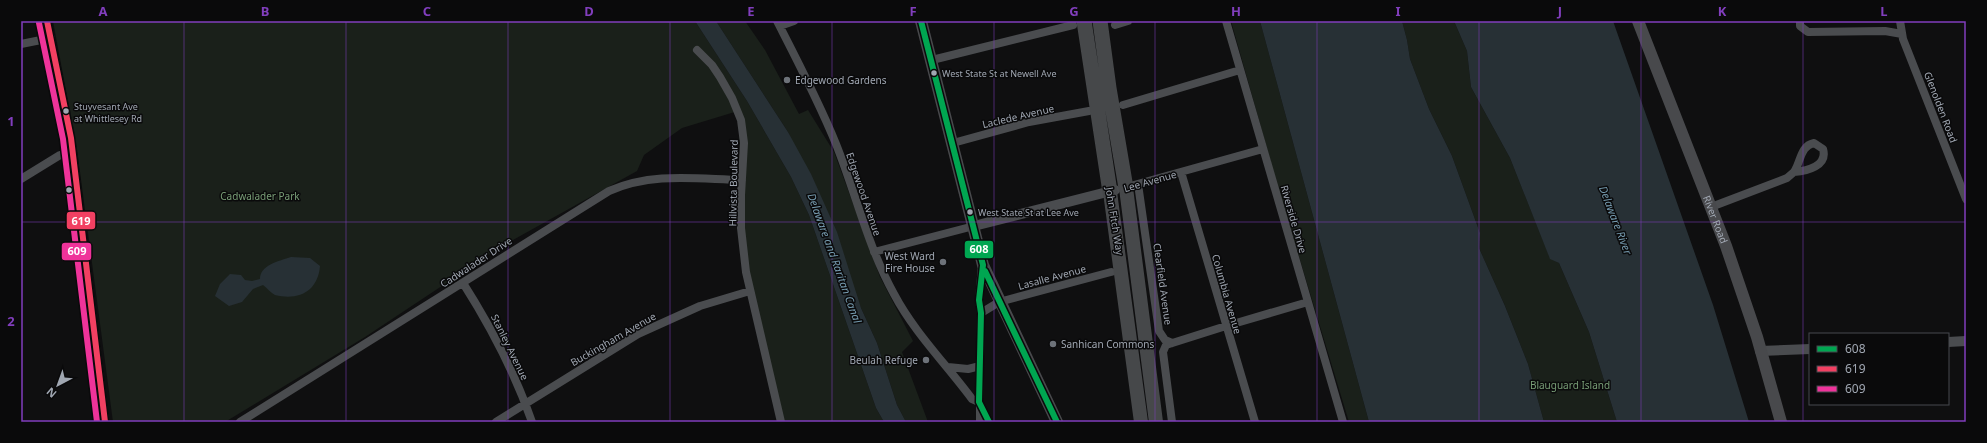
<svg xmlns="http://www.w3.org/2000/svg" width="1987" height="443" viewBox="0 0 1987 443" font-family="'Noto Sans',sans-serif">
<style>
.green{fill:#1a201a}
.water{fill:#273035}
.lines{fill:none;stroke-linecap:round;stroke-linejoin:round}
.minor{stroke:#4a4c4f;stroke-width:8}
.tertiary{stroke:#4a4c4f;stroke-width:10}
.secondary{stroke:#48494c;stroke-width:12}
.trunk{stroke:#46484a;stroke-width:14}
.motorway{stroke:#46484a;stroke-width:15}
.bus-1-casing{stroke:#0a0a0b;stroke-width:9}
.bus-2-casing{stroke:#0a0a0b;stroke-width:9}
.bus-3-casing{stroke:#0a0a0b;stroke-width:9}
.bus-1{stroke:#00a651;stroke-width:6}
.bus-2{stroke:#f24062;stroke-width:6}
.bus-3{stroke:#ef339a;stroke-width:6}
.grid{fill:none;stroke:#813ebd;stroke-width:1;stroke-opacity:0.55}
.bus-dot{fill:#a0a7b2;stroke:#0a0a0b;stroke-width:1.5}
.poi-dot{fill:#6d7279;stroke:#0a0a0b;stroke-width:1.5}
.labels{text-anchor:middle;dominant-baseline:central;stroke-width:3;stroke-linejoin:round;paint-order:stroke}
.bus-label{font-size:9px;fill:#a0a7b2;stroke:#0a0a0b;text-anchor:start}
.poi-label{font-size:10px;fill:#a0a7b2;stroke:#0a0a0b;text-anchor:start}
.street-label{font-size:10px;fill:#a0a7b2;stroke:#0a0a0b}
.park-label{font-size:10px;fill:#789d76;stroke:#0a0a0b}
.water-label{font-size:11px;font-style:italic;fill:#759aae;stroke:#0a0a0b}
.line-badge{stroke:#0a0a0b;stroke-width:1.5}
.badge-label{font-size:11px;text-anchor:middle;font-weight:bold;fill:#fff}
.neatline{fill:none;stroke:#813ebd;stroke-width:1.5}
.grid-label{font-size:13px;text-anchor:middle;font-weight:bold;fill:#813ebd}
</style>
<rect width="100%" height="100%" fill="#0f0f10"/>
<path class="green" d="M53,21H695L747,101L791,177L809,215L876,408L884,422H780L746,276L738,111L682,128L644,155L637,171L502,246L365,337L225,422H113L77,149Z
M716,21H745L765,50L799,114L808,110L834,152L880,277L913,341L902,352L928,422H906L897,405L877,343L861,308L788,132Z
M1231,21H1260L1369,422H1349L1277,184Z
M1402,21H1454L1467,51L1471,87L1510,158L1550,258L1559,263L1589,332L1617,422H1544L1528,364L1505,306L1479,248L1480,233L1452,156L1429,109L1410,59L1407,40Z"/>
<path class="water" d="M695,21H716L788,132L811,174L837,232L861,308L877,343L897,405L906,422H884L876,408L809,215L791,177L747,101Z
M1260,21H1402L1407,40L1410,59L1429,109L1452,156L1480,233L1479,248L1505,306L1528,364L1544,422H1369Z
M1454,21H1613L1713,305L1749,422H1617L1589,332L1559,263L1550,259L1510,158L1471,87L1467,51Z
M291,257L310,258L320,266C318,291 299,301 275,295C271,293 267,288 263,285L253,289L242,302L229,306L215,296L220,284L230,274L241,275L245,280L252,281L260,279C260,265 279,261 291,257Z"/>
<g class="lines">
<path class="minor" d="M47,21L71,138L105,422
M777,21C798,62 819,102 836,144C856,194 868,247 894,294C914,332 946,364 972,399L979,402L989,422
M1226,21L1343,422
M1800,21V26L1808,32L1885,31L1902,34
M1900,21L1903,39L1966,199
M1115,25L1128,21
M780,26L794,21
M21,44L51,38
M697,50L712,65L720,77L732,98L741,120L744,143L741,195V228L746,272L781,422
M932,60L1073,25
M1123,105L1240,70
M953,143L1029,122L1089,111
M1814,143L1823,149C1828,166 1807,171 1794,172C1801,162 1800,146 1814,143Z
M1181,172L1255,422
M21,179L60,155L73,151
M1138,184L1159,331L1165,340L1172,343
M1134,185L1263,149
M1711,207L1787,178L1794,172
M874,252L974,226
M463,283C491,327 515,373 532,422
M981,313L999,302L1111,272
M948,367L968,369L980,366
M979,402L981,313L979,300L982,265
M240,422L609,191C653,172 695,179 742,180
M496,422L638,334L700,306L750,291
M980,422V406
M1172,422L1163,352L1166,345L1226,326L1308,302"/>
<path class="tertiary" d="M974,226L1115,190
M1948,342L1966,341
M1760,351L1810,349"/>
<g class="secondary">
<path d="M921,21L983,265L1057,422"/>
<path id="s1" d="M1638,21L1726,246L1757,337L1781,422"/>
</g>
<path class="trunk" d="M1126,188L1156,422
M1110,192L1141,422"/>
<path class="motorway" d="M1084,21L1110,192
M1100,21L1109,88L1126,188"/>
<g class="bus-1-casing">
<path id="bus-1" d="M921,21L983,265L979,300L981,313L979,402L989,422
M985,271L1057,422"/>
</g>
<g class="bus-2-casing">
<path id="bus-2" d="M47,21L71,138L105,422"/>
</g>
<g class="bus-3-casing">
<path id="bus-3" d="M39,23L63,139L97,422"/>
</g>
<use href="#bus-1" class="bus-1"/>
<use href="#bus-2" class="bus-2"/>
<use href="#bus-3" class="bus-3"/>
</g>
<path class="grid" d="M184,21V422M346,21V422M508,21V422M670,21V422M832,21V422M994,21V422M1155,21V422M1317,21V422M1479,21V422M1641,21V422M1803,21V422M21,222H1966"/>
<g class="bus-dot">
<circle cx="934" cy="73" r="3.5"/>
<circle cx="66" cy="111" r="3.5"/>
<circle cx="69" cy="190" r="3.5"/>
<circle cx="970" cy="212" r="3.5"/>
</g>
<g class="poi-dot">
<circle cx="787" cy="80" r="4"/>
<circle cx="943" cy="262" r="4"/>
<circle cx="1053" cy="344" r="4"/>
<circle cx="926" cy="360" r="4"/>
</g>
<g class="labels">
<g class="bus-label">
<text x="942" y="73">West State St at Newell Ave</text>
<text x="74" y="106">Stuyvesant Ave<tspan x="74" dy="12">at Whittlesey Rd</tspan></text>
<text x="978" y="212">West State St at Lee Ave</text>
</g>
<g class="poi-label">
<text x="795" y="80">Edgewood Gardens</text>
<text x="935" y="256" text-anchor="end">West Ward<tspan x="935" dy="12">Fire House</tspan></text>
<text x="1061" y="344">Sanhican Commons</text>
<text x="918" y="360" text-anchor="end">Beulah Refuge</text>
</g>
<g class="street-label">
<text transform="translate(1941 107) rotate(69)">Glenolden Road</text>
<text transform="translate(1018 116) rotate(-13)">Laclede Avenue</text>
<text transform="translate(1150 181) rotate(-16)">Lee Avenue</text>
<text transform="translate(733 183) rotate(-89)">Hillvista Boulevard</text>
<text transform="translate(864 194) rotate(71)">Edgewood Avenue</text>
<text transform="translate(1294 219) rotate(74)">Riverside Drive</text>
<text stroke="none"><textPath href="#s1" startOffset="213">River Road</textPath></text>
<text transform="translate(1115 221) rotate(81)">John Fitch Way</text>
<text transform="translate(476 262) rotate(-33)">Cadwalader Drive</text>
<text transform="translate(1052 277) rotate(-15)">Lasalle Avenue</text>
<text transform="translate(1163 284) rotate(82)">Clearfield Avenue</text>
<text transform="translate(1227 294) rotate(74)">Columbia Avenue</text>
<text transform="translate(613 339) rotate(-30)">Buckingham Avenue</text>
<text transform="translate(510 347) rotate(64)">Stanley Avenue</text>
</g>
<g class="park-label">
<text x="260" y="196">Cadwalader Park</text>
<text x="1570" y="385">Blauguard Island</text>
</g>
<g class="water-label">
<text transform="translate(1616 220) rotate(69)">Delaware River</text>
<text transform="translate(835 258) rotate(70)">Delaware and Raritan Canal</text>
</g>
</g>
<g class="line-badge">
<rect x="66" y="211" width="30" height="19" rx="4" fill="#f24062"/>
<rect x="964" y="240" width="30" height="19" rx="4" fill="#00a651"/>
<rect x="61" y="242" width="31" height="19" rx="4" fill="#ef339a"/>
</g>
<g class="badge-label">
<text x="81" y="225">619</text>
<text x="979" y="253">608</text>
<text x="77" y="255">609</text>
</g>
<rect width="1987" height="443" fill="none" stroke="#0a0a0b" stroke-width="44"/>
<rect x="1809" y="333" width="140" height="72" fill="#0a0a0b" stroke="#46494e"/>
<rect x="1817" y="346" width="20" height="6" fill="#00a651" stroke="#46494e"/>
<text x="1845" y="353" font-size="12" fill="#a0a7b2">608</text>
<rect x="1817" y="366" width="20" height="6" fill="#f24062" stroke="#46494e"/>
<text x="1845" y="373" font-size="12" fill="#a0a7b2">619</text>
<rect x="1817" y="386" width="20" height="6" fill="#ef339a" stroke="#46494e"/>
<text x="1845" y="393" font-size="12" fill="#a0a7b2">609</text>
<g transform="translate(58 385) rotate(221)" stroke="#0a0a0b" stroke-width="3" paint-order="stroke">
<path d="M0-3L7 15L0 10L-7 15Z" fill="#a0a7b2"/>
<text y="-6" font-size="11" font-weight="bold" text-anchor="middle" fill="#a0a7b2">N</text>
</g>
<rect x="22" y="22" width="1943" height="399" class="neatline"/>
<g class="grid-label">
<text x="103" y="16">A</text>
<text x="265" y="16">B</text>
<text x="427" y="16">C</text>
<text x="589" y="16">D</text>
<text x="751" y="16">E</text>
<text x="913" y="16">F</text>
<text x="1074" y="16">G</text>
<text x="1236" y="16">H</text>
<text x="1398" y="16">I</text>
<text x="1560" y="16">J</text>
<text x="1722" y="16">K</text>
<text x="1884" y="16">L</text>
<text x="11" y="126">1</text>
<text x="11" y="326">2</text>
</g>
</svg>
